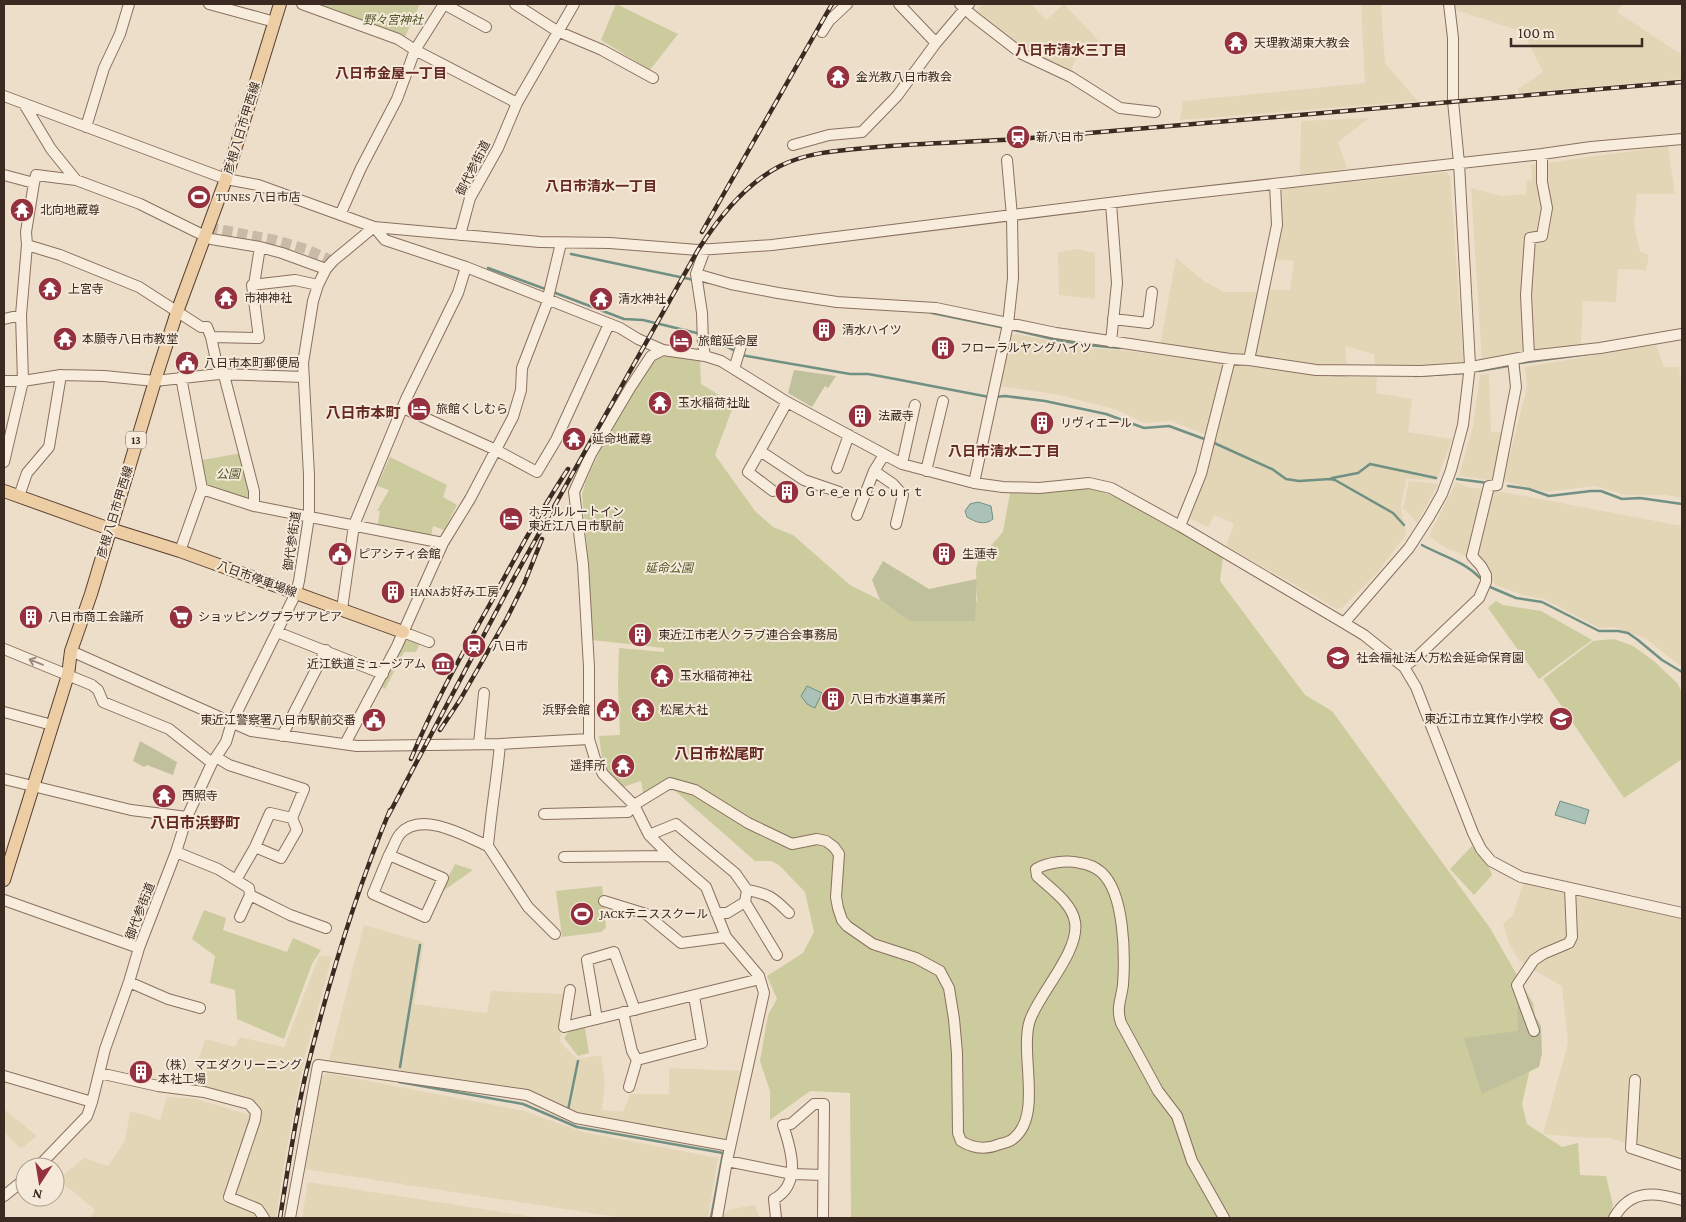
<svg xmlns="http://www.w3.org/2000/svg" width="1686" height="1222" viewBox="0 0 1686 1222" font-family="'Crimson Pro','Noto Sans JP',serif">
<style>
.farmland{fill:#e2d6b7}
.green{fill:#cbcb9d}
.cemetery{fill:#c1c09c}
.water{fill:#aac2b8;stroke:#719084}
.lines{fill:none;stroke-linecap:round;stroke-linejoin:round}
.stream{stroke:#719084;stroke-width:2.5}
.minor-tunnel{stroke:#c9baa8;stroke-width:10;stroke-dasharray:10 5;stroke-linecap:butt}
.minor-casing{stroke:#89705f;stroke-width:12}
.major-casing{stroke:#573f32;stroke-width:14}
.minor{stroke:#f8ecdd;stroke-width:10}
.major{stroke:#edcda4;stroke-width:12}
.rail-casing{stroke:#3a2a21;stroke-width:4.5}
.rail{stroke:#f5e9d9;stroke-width:2.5;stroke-dasharray:8;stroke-linecap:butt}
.oneway{stroke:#998b7f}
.labels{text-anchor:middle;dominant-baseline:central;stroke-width:4;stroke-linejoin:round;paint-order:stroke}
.shield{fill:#f5e9d9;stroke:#726358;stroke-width:1}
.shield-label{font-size:11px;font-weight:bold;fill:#3a2a21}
.park-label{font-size:12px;font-style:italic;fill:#505629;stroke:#f5e9d9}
.poi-label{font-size:12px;fill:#3a2a21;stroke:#f5e9d9;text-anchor:start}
.street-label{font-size:12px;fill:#3a2a21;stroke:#f5e9d9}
.neighbourhood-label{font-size:14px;font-weight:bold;fill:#652823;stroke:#f5e9d9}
.quarter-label{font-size:15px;font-weight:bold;fill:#652823;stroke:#f5e9d9}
</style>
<rect width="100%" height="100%" fill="#eddeca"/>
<path class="farmland" d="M982,4H1031L1046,20L1064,4L1100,42L1078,56L1068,75L1022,54L973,16Z
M1361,4H1381L1385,63L1418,101L1180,120L1183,101L1365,83Z
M1452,4H1623L1617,12L1682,55V79L1519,93L1518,89L1543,72L1523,32L1456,10Z
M1369,118L1338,142L1347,168L1300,178L1301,121Z
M1668,146L1675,194H1637L1634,224L1640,252L1649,255L1646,270L1618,269L1616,302L1583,301L1581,346L1482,362L1471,188L1501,196L1526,194L1527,181L1532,180L1531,165Z
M1446,172L1450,176L1464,366L1416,369L1375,364L1374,354L1345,346L1347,364L1318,366L1252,355L1270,290H1290L1294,261L1276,259L1283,226L1282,189Z
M1078,249L1095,253V299L1059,295L1058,252Z
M1176,258L1204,281L1224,292H1259L1247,353L1244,357L1160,346Z
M1016,334L1087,348L1119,350L1338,377H1377L1376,393L1412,399L1408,432L1452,439L1437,480L1406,479L1401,507L1406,535L1377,573L1342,608L1337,609L1306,591L1226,546L1234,524L1214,515L1208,527L1188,518L1214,438L1171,421L1144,423L1118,410L1060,395L999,386L1010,336Z
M1656,345L1664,367H1679L1682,387V498L1665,495H1625L1595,486L1546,492L1503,481L1527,387L1525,367Z
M1489,374L1491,432L1506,433L1495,481L1459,476L1473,426L1480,375Z
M1409,481L1438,484L1417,523L1403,508Z
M1456,482L1467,487L1492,490L1682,526V667L1646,639L1615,627L1599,628L1544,599L1523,595L1496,585L1464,555L1446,548L1429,536Z
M1523,884L1682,918V1160L1670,1158L1610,1138H1587L1543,1134L1568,1043L1562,986L1535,971L1519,960L1510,946L1503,924L1513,915Z
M364,925L424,942L414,1004L487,1013L491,991L565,994L560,1042L577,1059L601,1055L605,1083L602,1110L623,1112L630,1094H669V1068L743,1071L730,1146L576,1118L527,1095L328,1064Z
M319,956L332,957L304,1060L286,1152L276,1218H271L259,1206L237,1195L235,1189L255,1130L252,1102L185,1086L197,1065L205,1039L235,1047L240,1037L284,1047Z
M327,1073L524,1111L583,1132L718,1158L708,1218H623L304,1169L322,1077Z
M167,1097L196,1099L253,1116L225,1200L256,1212L262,1218H90L95,1210L58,1179L84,1158L108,1166L125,1141L130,1111L160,1120Z
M4,1109L37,1136L21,1149L4,1132Z
M308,1182L541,1218H302Z
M755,1205L759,1218H723V1215L732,1209Z"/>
<path class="green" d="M302,4H420L403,41Z
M616,4L678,34L650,70L601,40Z
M662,356L700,360L701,384L734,404L715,455L755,511L773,527L793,535L850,585L880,600L909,621L977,601L976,569L979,559L1003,532L1010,493L1087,486L1126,501L1163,521L1223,557L1220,581L1305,695L1332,711L1490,928L1533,1003L1538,1033L1522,1104L1527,1124L1562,1147L1578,1143L1580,1175L1606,1176L1613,1205L1609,1218H851L850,1093L810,1091L770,1120V1091L760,1061L768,1015L777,999L767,976L803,953L814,932L805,892L779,865L771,861H755L674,790L643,793L641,781L623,787L603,765L599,736L620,735L618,685L619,648L664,652V648L592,640L588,555L582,495L586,481L608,433L653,359Z
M242,453L250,494L247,498L207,486L202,460Z
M390,457L447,485L443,497L457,505L444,530L433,526L431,536L378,524L380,511H377L389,490L377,486Z
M1496,601L1503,605L1541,611L1592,640L1539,679L1488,608Z
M409,638L420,643L416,652H404L385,689L382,687L405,640Z
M1614,639L1633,646L1655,662L1677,683L1682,692V759L1624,798L1543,679L1593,641Z
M1472,846C1478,855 1490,865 1492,875L1474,895L1450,869Z
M455,864L473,870L440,893Z
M602,886L606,928L601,932L562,937L556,891Z
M204,910L226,918L223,930L287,952L293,938L321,950L312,964L284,1039L237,1019L235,990L210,983L215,956L192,939Z
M585,1028L589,1053L578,1056L564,1038L569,1031Z"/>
<path class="cemetery" d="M794,370L836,376L828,388L825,386L812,407L788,393Z
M883,561L929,589L977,579L975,621H909L880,600L872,580Z
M140,741L177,762L173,775L147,765L144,767L133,761Z
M1529,1005L1541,1026L1542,1053L1539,1067L1482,1094L1464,1038L1518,1031L1517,1006Z"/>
<path class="water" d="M978,502L991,506L993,519C985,526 975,522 967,517L965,511L970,504Z
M807,686L822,693L815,708L807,704L801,696Z
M1560,801L1589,810L1585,824L1555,815Z"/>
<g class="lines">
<path class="stream" d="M571,254L694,280
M488,268L548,290
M699,281L711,283
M553,292L624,319L643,320L701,334
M932,313L1005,328
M1010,329L1057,340L1087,345L1120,348
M706,336L737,352
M741,355L850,374H868L890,378L989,397
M1520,363L1588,354
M1479,371L1508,366
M1334,375H1346
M1415,376L1463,373
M995,397L1005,396L1045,401L1106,414L1144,428L1169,426L1207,440
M1212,442L1272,469L1286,479L1299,481L1330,479L1335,480L1393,513L1404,525
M1332,478L1358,473L1370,464L1436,478
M1457,479L1488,483
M1508,486L1529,489L1549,496L1591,491H1601L1622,499L1640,498L1682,504
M1422,545C1442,556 1464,561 1480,578
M1490,587L1516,598L1542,602L1599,631H1618L1628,633L1638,640L1662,660L1682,672
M400,1067L420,945
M399,1082L523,1104L577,1127L723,1153L711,1218
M568,1110L578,1061"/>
<path class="minor-tunnel" d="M208,227L275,240L306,249L333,261"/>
<g class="minor-casing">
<path id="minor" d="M209,4L275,22
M302,4L398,39L415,50L517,103
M444,4L486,27
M515,4L557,31L602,50L653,78
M899,4L936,43
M960,4L973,16L1022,54L1071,77L1120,108L1155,112
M822,32L829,21L847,4
M4,96L226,179L258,185L374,227L385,240L466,267L620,328L638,339L663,350L705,356L721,361L787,402L902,464L974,483L1003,487L1039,488L1089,483L1111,488L1180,526L1344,623L1364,635L1404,667L1416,687L1473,833L1481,849L1491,861L1521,877L1682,913
M24,104L51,149L76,180
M86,127L104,68L120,34L129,4
M793,145L829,135L862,132L897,96L936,43L969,4
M4,175L34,183
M340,215L361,168L397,99L415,50L444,4
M460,235L470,198L498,148L517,103L574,4
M27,245L60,255L139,287L201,327H207L211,337L219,374
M705,249L696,274L702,313L703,344L705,356
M696,274L731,284L778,293L837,302L936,308L1056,333L1230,359L1249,360L1316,370L1421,371L1466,368L1529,356L1600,348L1682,334
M254,285L260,247
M4,319L21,315
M1113,319L1148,323L1152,292
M211,337L259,338L252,285L295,280L318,285
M1111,342L1117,283L1111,203
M663,350L651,356L630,388L591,454L574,492L583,564L589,667V739L595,759L603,774L634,805L649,835L670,856L706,887L726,937L759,976L764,993L727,1161L717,1218
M1529,356L1526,295L1530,238L1542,236L1547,208L1542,182V154
M1249,360L1277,225L1275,184
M734,369L742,343
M224,375L254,491V506
M4,381H23L61,375L104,376L155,381L219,374L304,377
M787,402L760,451L804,480L839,492
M403,408L496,450L537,472L556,440L609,324
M760,451L748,472L773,491
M4,462L23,381L21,315L27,245L26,232L34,183L36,175L76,180L140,204L211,239L260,247L282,253L326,269
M902,464L915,405
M837,468L849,435
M874,471L893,484L903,495L896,524
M926,471L943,401
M974,483L1008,324L1013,278L1012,216L1007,160
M202,489L254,506L443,543
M19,496L27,473L49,447L61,375
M857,515L874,471L884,455
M1180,526L1201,474L1230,359
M180,551L202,489L181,377
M342,609L354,525L406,399L458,293L466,267
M1344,623L1409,548L1429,517L1442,494L1451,470L1463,425L1470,365L1459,163L1453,101V38L1449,4
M277,632L383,674
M403,632L429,642
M4,649L92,685L98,690L103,702L169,729L212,763
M71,651L251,731L357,746L500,744L589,739
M1404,667L1417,657L1479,598L1486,582V575L1481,566L1472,556L1489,486L1497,485L1516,387L1513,359
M4,712L52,725
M282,736L326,650
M345,744L397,646L443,543L470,499L513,417L521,390L522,368L546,306L561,243
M479,744L484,693
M216,757L229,765L304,789L292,818L297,830L281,858L255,847
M4,779L131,810L187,817
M544,814L628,812L634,805L670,783L695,790L748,823L792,844L817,839L826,841L834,847L839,854L836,897L838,908L842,920L847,926L873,944L916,958L940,971L949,988L954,1019L957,1053L958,1133L961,1141C974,1149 986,1150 1000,1144C1005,1143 1011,1141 1014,1138C1043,1114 1019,1053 1030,1020C1040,992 1080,951 1075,922C1072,903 1050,888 1037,876L1036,869C1048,862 1067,860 1080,863C1087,864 1095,867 1101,872C1125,893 1125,956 1123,985C1121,1000 1116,1008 1121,1023L1158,1091L1177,1116L1192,1161L1224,1218
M649,835L676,824L735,873L747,890L745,902L727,913H716
M488,846L528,907L555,934
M176,852L218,869L249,888L250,895L290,915L326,928
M389,855C393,849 395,840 400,834C421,810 465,836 488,846C491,811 497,778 500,744
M389,855L443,878L425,917L373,894Z
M564,857L670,856
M236,880L255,847L270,813L292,818
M747,890C769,894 773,897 789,913
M4,900L139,948
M604,901L646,914L681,943L726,937
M745,902L777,955
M240,917L250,895
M129,982L168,999L200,1008
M570,990L564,1027L760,979
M623,1012L632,1051L637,1060L702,1043L694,996
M597,1019L587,960L614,952L635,1010
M1534,1031L1517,985L1534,960L1543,954L1569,943L1572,937L1570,888
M99,1073L158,1086L204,1092L249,1104L256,1112L255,1120L229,1197L258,1209L264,1218
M4,1076L92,1102
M1635,1080L1631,1148L1682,1165
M629,1087L637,1060
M727,1161L792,1174L823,1175
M38,1167L87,1116L92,1102L105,1049L129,982L139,948L176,852L187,817L212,763L226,742L232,722L296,593L299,581L309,517V475L303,363L313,301L318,285L326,269L333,261L374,227L540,242L610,243L698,250L772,245L1157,197L1542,154L1591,147L1682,139
M4,1196L25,1179
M290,1218L318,1065L527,1095L576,1118L730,1146
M776,1218L774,1199C802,1184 791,1149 783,1125L791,1124L814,1104H824L823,1218
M1614,1218C1630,1189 1654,1192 1682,1200"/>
</g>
<g class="major-casing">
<path id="major" d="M4,491L110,529L180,551L403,632
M4,880L68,675L71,651L91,594L158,371L177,312L226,179L280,4"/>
</g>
<use href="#minor" class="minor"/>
<use href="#major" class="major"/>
<g class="rail-casing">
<path id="rail" d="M702,232L832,4
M440,730L460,700L507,618L524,584L542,539
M411,759C433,705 462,654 490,604C515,558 539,513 568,469
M388,816L514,578L698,250C719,217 745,184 780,166C810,151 845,150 877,147C924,143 972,142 1019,139L1682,82
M280,1218C288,1169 295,1118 307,1069C329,981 355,894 390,810"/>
</g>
<use href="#rail" class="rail"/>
</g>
<defs><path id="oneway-shaft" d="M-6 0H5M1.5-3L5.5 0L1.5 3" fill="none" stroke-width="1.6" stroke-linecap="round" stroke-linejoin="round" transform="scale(1.25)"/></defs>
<use class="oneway" href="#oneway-shaft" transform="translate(36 662) rotate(-158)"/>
<defs>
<g id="temple-disc" transform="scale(1.25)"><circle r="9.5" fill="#95313f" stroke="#f5e9d9"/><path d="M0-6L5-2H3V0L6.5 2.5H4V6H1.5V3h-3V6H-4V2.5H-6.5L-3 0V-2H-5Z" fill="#fff"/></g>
<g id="station-disc" transform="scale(1.25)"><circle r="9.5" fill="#95313f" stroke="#f5e9d9"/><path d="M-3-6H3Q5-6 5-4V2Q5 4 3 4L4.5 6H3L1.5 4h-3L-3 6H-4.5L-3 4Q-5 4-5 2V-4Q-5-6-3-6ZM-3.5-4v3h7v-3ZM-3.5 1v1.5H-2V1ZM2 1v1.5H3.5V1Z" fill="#fff"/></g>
<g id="stadium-disc" transform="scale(1.25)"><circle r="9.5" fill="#95313f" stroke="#f5e9d9"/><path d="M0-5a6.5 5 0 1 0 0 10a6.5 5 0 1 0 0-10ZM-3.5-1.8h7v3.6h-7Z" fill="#fff"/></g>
<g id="building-disc" transform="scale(1.25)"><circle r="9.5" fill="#95313f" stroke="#f5e9d9"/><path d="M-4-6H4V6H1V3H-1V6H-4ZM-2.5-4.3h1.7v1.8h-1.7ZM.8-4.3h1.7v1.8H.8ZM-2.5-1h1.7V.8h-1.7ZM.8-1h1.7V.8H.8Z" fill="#fff"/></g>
<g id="hotel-disc" transform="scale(1.25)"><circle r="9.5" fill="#95313f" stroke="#f5e9d9"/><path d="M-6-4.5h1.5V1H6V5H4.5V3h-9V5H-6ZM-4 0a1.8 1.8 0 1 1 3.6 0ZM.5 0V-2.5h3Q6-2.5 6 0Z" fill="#fff"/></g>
<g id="civic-disc" transform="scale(1.25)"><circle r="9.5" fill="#95313f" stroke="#f5e9d9"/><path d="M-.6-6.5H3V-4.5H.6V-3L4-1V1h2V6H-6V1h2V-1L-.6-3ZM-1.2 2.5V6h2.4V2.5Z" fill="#fff"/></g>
<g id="supermarket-disc" transform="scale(1.25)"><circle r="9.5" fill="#95313f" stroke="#f5e9d9"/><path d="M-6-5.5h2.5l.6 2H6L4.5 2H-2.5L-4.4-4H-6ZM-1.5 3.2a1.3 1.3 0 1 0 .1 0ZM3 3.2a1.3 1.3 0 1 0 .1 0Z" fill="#fff"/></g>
<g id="school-disc" transform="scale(1.25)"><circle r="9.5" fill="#95313f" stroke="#f5e9d9"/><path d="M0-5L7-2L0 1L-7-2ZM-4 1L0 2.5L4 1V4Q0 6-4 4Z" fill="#fff"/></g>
<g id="museum-disc" transform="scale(1.25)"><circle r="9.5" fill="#95313f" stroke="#f5e9d9"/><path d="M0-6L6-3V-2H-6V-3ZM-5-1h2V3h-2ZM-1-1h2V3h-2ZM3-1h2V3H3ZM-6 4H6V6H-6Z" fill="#fff"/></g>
</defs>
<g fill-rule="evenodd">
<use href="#temple-disc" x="1236" y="43"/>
<use href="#temple-disc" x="838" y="77"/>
<use href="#station-disc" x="1018" y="137"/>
<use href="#stadium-disc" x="199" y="197"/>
<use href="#temple-disc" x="22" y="210"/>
<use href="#temple-disc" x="50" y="289"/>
<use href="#temple-disc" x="226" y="298"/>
<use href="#temple-disc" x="601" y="299"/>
<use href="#building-disc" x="824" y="330"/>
<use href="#temple-disc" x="65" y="339"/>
<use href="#hotel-disc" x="681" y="341"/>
<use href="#building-disc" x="943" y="348"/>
<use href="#civic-disc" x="187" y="363"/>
<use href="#temple-disc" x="660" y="403"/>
<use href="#hotel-disc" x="419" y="409"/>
<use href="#building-disc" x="860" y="416"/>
<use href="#building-disc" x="1042" y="423"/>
<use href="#temple-disc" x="574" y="439"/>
<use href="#building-disc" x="787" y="492"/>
<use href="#hotel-disc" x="511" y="519"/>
<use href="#civic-disc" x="340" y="554"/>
<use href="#building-disc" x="944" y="554"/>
<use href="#building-disc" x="393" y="592"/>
<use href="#building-disc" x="31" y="617"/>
<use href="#supermarket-disc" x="181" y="617"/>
<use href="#building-disc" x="640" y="635"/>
<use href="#station-disc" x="474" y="646"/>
<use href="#school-disc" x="1338" y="658"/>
<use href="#museum-disc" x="443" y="664"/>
<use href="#temple-disc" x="662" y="676"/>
<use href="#building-disc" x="833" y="699"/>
<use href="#civic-disc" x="608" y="710"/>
<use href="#temple-disc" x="643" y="710"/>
<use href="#school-disc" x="1561" y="719"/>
<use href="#civic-disc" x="374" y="720"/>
<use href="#temple-disc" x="623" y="766"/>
<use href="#temple-disc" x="164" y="796"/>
<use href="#stadium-disc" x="582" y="914"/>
<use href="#building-disc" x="141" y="1072"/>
</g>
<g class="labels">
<rect class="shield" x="126" y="431.5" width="20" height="17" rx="4"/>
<g class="shield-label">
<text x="136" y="440">13</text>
</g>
<g class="park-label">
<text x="393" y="20">野々宮神社</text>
<text x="228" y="474">公園</text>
<text x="669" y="568">延命公園</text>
</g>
<g class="poi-label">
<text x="1254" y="43">天理教湖東大教会</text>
<text x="856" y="77">金光教八日市教会</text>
<text x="1036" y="137">新八日市</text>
<text x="216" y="197">TUNES 八日市店</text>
<text x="40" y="210">北向地蔵尊</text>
<text x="68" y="289">上宮寺</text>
<text x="244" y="298">市神神社</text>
<text x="618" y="299">清水神社</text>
<text x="842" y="330">清水ハイツ</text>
<text x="82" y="339">本願寺八日市教堂</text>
<text x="698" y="341">旅館延命屋</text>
<text x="960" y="348">フローラルヤングハイツ</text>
<text x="204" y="363">八日市本町郵便局</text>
<text x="678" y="403">玉水稲荷社趾</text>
<text x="436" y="409">旅館くしむら</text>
<text x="878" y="416">法蔵寺</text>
<text x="1060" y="423">リヴィエール</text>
<text x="592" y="439">延命地蔵尊</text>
<text x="804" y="492">ＧｒｅｅｎＣｏｕｒｔ</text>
<text x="528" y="512">ホテルルートイン<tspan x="528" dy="14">東近江八日市駅前</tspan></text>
<text x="358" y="554">ピアシティ会館</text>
<text x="962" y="554">生蓮寺</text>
<text x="410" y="592">HANAお好み工房</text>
<text x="48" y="617">八日市商工会議所</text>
<text x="198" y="617">ショッピングプラザアピア</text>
<text x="658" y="635">東近江市老人クラブ連合会事務局</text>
<text x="492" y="646">八日市</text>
<text x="1356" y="658">社会福祉法人万松会延命保育園</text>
<text x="426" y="664" text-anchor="end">近江鉄道ミュージアム</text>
<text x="680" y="676">玉水稲荷神社</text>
<text x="850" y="699">八日市水道事業所</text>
<text x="590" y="710" text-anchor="end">浜野会館</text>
<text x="660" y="710">松尾大社</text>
<text x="1544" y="719" text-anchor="end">東近江市立箕作小学校</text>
<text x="356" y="720" text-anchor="end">東近江警察署八日市駅前交番</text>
<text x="606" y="766" text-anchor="end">遥拝所</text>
<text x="182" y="796">西照寺</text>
<text x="600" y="914">JACKテニススクール</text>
<text x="158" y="1065">（株）マエダクリーニング<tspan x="158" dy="14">本社工場</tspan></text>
</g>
<g class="street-label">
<text transform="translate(242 128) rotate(-73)">彦根八日市甲西線</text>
<text transform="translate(473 168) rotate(-63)">御代参街道</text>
<text transform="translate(115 512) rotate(-73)">彦根八日市甲西線</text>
<text transform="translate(292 541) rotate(-82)">御代参街道</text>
<text transform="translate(257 579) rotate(20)">八日市停車場線</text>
<text transform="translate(140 911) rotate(-69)">御代参街道</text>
</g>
<g class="neighbourhood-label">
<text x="1071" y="50">八日市清水三丁目</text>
<text x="391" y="73">八日市金屋一丁目</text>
<text x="601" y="186">八日市清水一丁目</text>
<text x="1004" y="451">八日市清水二丁目</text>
</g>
<g class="quarter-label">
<text x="363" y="413">八日市本町</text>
<text x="719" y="754">八日市松尾町</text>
<text x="195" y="823">八日市浜野町</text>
</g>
</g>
<rect width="1686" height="1222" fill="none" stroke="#3a2a21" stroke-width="10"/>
<g transform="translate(40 1182) rotate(192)"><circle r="24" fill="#f5e9d9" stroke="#aa9d8f"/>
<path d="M0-4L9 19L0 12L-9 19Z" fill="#95313f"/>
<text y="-8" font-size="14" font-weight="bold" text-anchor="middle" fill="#3a2a21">N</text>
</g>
<path d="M1511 38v8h131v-8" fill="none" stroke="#3a2a21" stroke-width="2.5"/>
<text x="1518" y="38" font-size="15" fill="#3a2a21" stroke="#f5e9d9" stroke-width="4" paint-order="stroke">100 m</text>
</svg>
